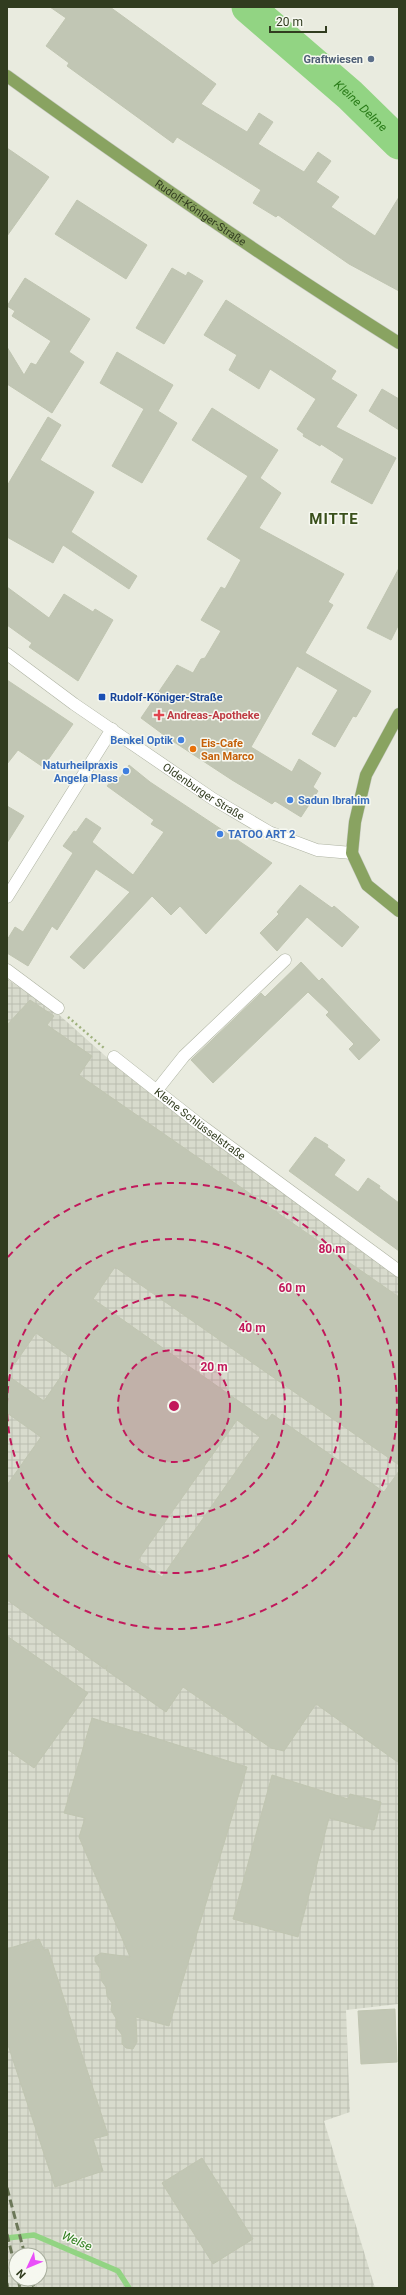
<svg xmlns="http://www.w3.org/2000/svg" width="406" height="2295" viewBox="0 0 406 2295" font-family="Roboto,sans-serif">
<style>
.industrial{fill:url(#industrial-grid);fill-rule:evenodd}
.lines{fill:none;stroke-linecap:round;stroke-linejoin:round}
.stream{stroke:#92d483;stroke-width:5.5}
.river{stroke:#92d483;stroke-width:33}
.building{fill:#c1c6b4;stroke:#c0c5b1;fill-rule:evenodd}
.minor-casing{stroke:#aeb3a2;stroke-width:13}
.major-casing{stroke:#c5c8c0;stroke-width:13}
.path{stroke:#9fb17e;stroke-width:2.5;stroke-dasharray:2 3;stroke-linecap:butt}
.minor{stroke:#fff;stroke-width:12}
.major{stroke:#89a361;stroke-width:12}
.rail{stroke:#6c7859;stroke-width:3;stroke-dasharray:8 4;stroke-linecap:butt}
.ring{fill:none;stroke:#c2185b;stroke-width:2;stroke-dasharray:7 5}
.service-dot{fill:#5c6f8a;stroke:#f6f8f0;stroke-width:1.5}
.transit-dot{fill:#1a4fb4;stroke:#f6f8f0;stroke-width:1.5}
.health-dot{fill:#e0444e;stroke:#f6f8f0;stroke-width:1.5}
.shop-dot{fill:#3f7fe0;stroke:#f6f8f0;stroke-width:1.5}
.food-dot{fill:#e8710a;stroke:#f6f8f0;stroke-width:1.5}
.labels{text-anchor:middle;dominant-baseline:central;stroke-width:3;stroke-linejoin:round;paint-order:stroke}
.service-label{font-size:11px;font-weight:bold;fill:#4e5e75;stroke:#f6f8f0;text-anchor:end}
.street-label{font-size:11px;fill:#313c1f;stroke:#f6f8f0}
.transit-label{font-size:11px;font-weight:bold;fill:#164399;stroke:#f6f8f0;text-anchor:start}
.health-label{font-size:11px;font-weight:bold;fill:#be3a42;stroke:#f6f8f0;text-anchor:start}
.shop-label{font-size:11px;font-weight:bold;fill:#366cbe;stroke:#f6f8f0;text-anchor:end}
.food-label{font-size:11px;font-weight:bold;fill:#c56008;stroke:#f6f8f0;text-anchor:start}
.water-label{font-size:12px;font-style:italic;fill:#287a17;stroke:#f6f8f0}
.district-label{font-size:15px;font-weight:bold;letter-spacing:1px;fill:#394f1a;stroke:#f6f8f0}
.centre{fill:#c2185b;stroke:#f6f8f0;stroke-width:2}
.ring-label{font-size:12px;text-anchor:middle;font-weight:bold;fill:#c2185b;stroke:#f6f8f0;stroke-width:3;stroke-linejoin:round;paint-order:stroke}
</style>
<defs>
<pattern id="industrial-grid" width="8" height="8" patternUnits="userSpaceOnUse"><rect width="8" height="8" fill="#d8dbcd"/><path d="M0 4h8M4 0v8" fill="none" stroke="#babdb0"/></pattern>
</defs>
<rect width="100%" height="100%" fill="#e9ebdf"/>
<path class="industrial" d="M7,979L57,1013L111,1061L399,1278V2004L346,2010L350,2112L324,2121L375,2288H7ZM16,2255H40V2279H16Z"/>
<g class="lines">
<path class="stream" d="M7,2238L34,2235L118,2271L129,2288"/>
<path class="river" id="s1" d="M248,7L350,95L399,143"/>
</g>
<path class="building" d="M50,7H110L216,84L201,104L247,132L259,113L273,122L258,144L304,172L318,152L331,161L316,182L339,197L331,207L375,236L399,197V291L349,264L278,215L276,217L253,203L261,190L177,137L173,143L67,66L69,63L46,46L66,18Z
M7,148L49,177L7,236Z
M77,200L147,245L126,279L55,234Z
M172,268L186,276L188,272L203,281L164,344L136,328Z
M25,278L90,319L69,352L84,362L52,413L7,384V347L24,375L31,363L36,365L51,341L12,316L15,311L7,306Z
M226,300L336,371L331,379L357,395L336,427L396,458L372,504L331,482L344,459L321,444L320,446L303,436L304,434L297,429L316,399L270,369L259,389L229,370L237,355L204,335Z
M117,352L173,385L158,411L177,423L142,483L112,466L144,409L100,383Z
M382,389L399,399V430L369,411Z
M212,408L278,450L260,478L281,493L259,528L344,574L328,602L333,605L305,653L371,691L356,717L353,716L335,747L312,734L338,690L297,666L251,747L292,772L299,759L321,773L313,787L318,791L301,817L275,801L272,804L232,780L168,738L141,718L177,665L193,673L201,659L205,658L221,631L201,620L221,587L225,589L241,560L207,539L248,476L192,440Z
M48,417L61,425L40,460L94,492L71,532L137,576L129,589L63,545L53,563L7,537V486Z
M399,568V624L391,640L367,628Z
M7,587L49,618L64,594L93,612L95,609L113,620L78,681L29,647L32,643L7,625Z
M7,680L73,724L43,767L18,750L7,764Z
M129,765L150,782L272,863L206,934L180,906L171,915L152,896L84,969L70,957L130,892L96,869L57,930L52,926L28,966L7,953V940L15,927L23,932L73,853L63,846L74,831L76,832L86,818L101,828L92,842L133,875L164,832L151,824L154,820L107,786L116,775L120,778Z
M7,806L24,816L7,843Z
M300,885L332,908L334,906L359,927L342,947L307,917L277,951L260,933L279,914L277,912Z
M301,962L319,981L322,978L380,1040L359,1060L349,1049L354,1044L326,1015L329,1012L308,992L213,1083L191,1060L261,993L265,997Z
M30,1000L54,1016L47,1025L92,1056L79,1075L399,1297V1465L115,1267L93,1299L267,1421L272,1414L384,1492L399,1471V1763L316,1704L284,1751L271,1748L183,1687L166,1712L106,1670L107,1665L105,1669L7,1600V1485L41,1437L7,1413V1025ZM36,1333L73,1359L44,1401L7,1375ZM237,1420L260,1437L162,1577L138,1560Z
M315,1137L328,1145L327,1147L345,1160L334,1175L358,1192L368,1178L380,1186L379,1188L399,1203V1251L289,1171Z
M7,1636L88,1693L34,1768L7,1749Z
M92,1718L247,1767L169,2026L136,2017L137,2042L133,2049L126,2048L122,2044V2035L116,2027L117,2020L111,2010L112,2003L107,1996L106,1987L101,1980V1970L95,1961V1957L101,1953L130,1957L79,1837L85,1818L64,1813Z
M272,1775L348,1799L350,1794L381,1802L374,1830L329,1818L298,1937L233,1919Z
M39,1939L44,1950L48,1949L108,2135L93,2139L103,2171L55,2187L7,2042V1949Z
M395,2009L397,2062L361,2064L358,2011Z
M202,2158L253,2239L213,2264L162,2183Z"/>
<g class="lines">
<g class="minor-casing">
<g id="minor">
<path id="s2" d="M7,654L74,704L213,799L269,832L317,850L352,853"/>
<path d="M7,897L112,729"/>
<path d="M7,970L58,1008"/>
<path id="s3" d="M114,1057L199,1124L399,1271"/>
<path d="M157,1090L184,1056L285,960"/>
</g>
</g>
<g class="major-casing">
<g id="major">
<path id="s4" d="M7,76C135,169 265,259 399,343"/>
<path d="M399,714L366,775L355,822L352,853L367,885L399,911"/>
</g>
</g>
<path class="path" d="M68,1017L104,1048"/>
<use href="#minor" class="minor"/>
<use href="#major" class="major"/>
<path class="rail" d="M7,2188L25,2255
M7,2234L16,2271
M18,2279L20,2288
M31,2279L34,2288
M7,2283L8,2288"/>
</g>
<circle cx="174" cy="1406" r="56" fill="#c2185b" fill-opacity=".12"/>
<g class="ring">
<circle cx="174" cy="1406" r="56"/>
<circle cx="174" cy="1406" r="111"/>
<path d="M7 1405A167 167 0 1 1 7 1407"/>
<path d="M8 1257A223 223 0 1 1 8 1555"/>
</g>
<circle class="service-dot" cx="371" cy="59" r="4"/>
<rect class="transit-dot" x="98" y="693" width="8" height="8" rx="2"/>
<path class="health-dot" d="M157 709h4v4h4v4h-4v4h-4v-4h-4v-4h4z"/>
<g class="shop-dot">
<circle cx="181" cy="740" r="4"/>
<circle cx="126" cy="771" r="4"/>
<circle cx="290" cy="800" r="4"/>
<circle cx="220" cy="834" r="4"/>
</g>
<circle class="food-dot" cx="193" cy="749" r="4"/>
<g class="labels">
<g class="service-label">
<text x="363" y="59">Graftwiesen</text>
</g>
<g class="street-label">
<text stroke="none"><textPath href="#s4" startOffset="237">Rudolf-Königer-Straße</textPath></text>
<text stroke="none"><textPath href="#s2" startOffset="240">Oldenburger Straße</textPath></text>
<text stroke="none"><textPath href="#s3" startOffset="109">Kleine Schlüsselstraße</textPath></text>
</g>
<g class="transit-label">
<text x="110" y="697">Rudolf-Königer-Straße</text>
</g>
<g class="health-label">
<text x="167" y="715">Andreas-Apotheke</text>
</g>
<g class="shop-label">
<text x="173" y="740">Benkel Optik</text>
<text x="118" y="765">Naturheilpraxis<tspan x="118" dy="13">Angela Plass</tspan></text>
<text x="298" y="800" text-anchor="start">Sadun Ibrahim</text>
<text x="228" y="834" text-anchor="start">TATOO ART 2</text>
</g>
<g class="food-label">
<text x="201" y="743">Eis-Cafe<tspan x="201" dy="13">San Marco</tspan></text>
</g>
<g class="water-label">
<text stroke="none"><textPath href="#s1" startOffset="150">Kleine Delme</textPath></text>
<text transform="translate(77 2241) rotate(23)">Welse</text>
</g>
<g class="district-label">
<text x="334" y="519">MITTE</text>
</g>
</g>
<circle cx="174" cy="1406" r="6" class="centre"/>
<g class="ring-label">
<text x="332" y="1253">80 m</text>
<text x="292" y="1292">60 m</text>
<text x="252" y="1332">40 m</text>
<text x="214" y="1371">20 m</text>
</g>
<rect width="406" height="2295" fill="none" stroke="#313c1f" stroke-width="16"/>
<g transform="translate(28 2267) rotate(226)"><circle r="19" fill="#f6f8f0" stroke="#a7ad9c"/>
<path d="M0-3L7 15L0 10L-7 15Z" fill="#e94ff9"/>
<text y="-6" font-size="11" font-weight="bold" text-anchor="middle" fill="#313c1f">N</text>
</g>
<path d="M270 26v6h56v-6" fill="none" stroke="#313c1f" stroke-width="2"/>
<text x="276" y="26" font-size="12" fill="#313c1f" stroke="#f6f8f0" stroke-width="3" paint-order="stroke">20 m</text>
</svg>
